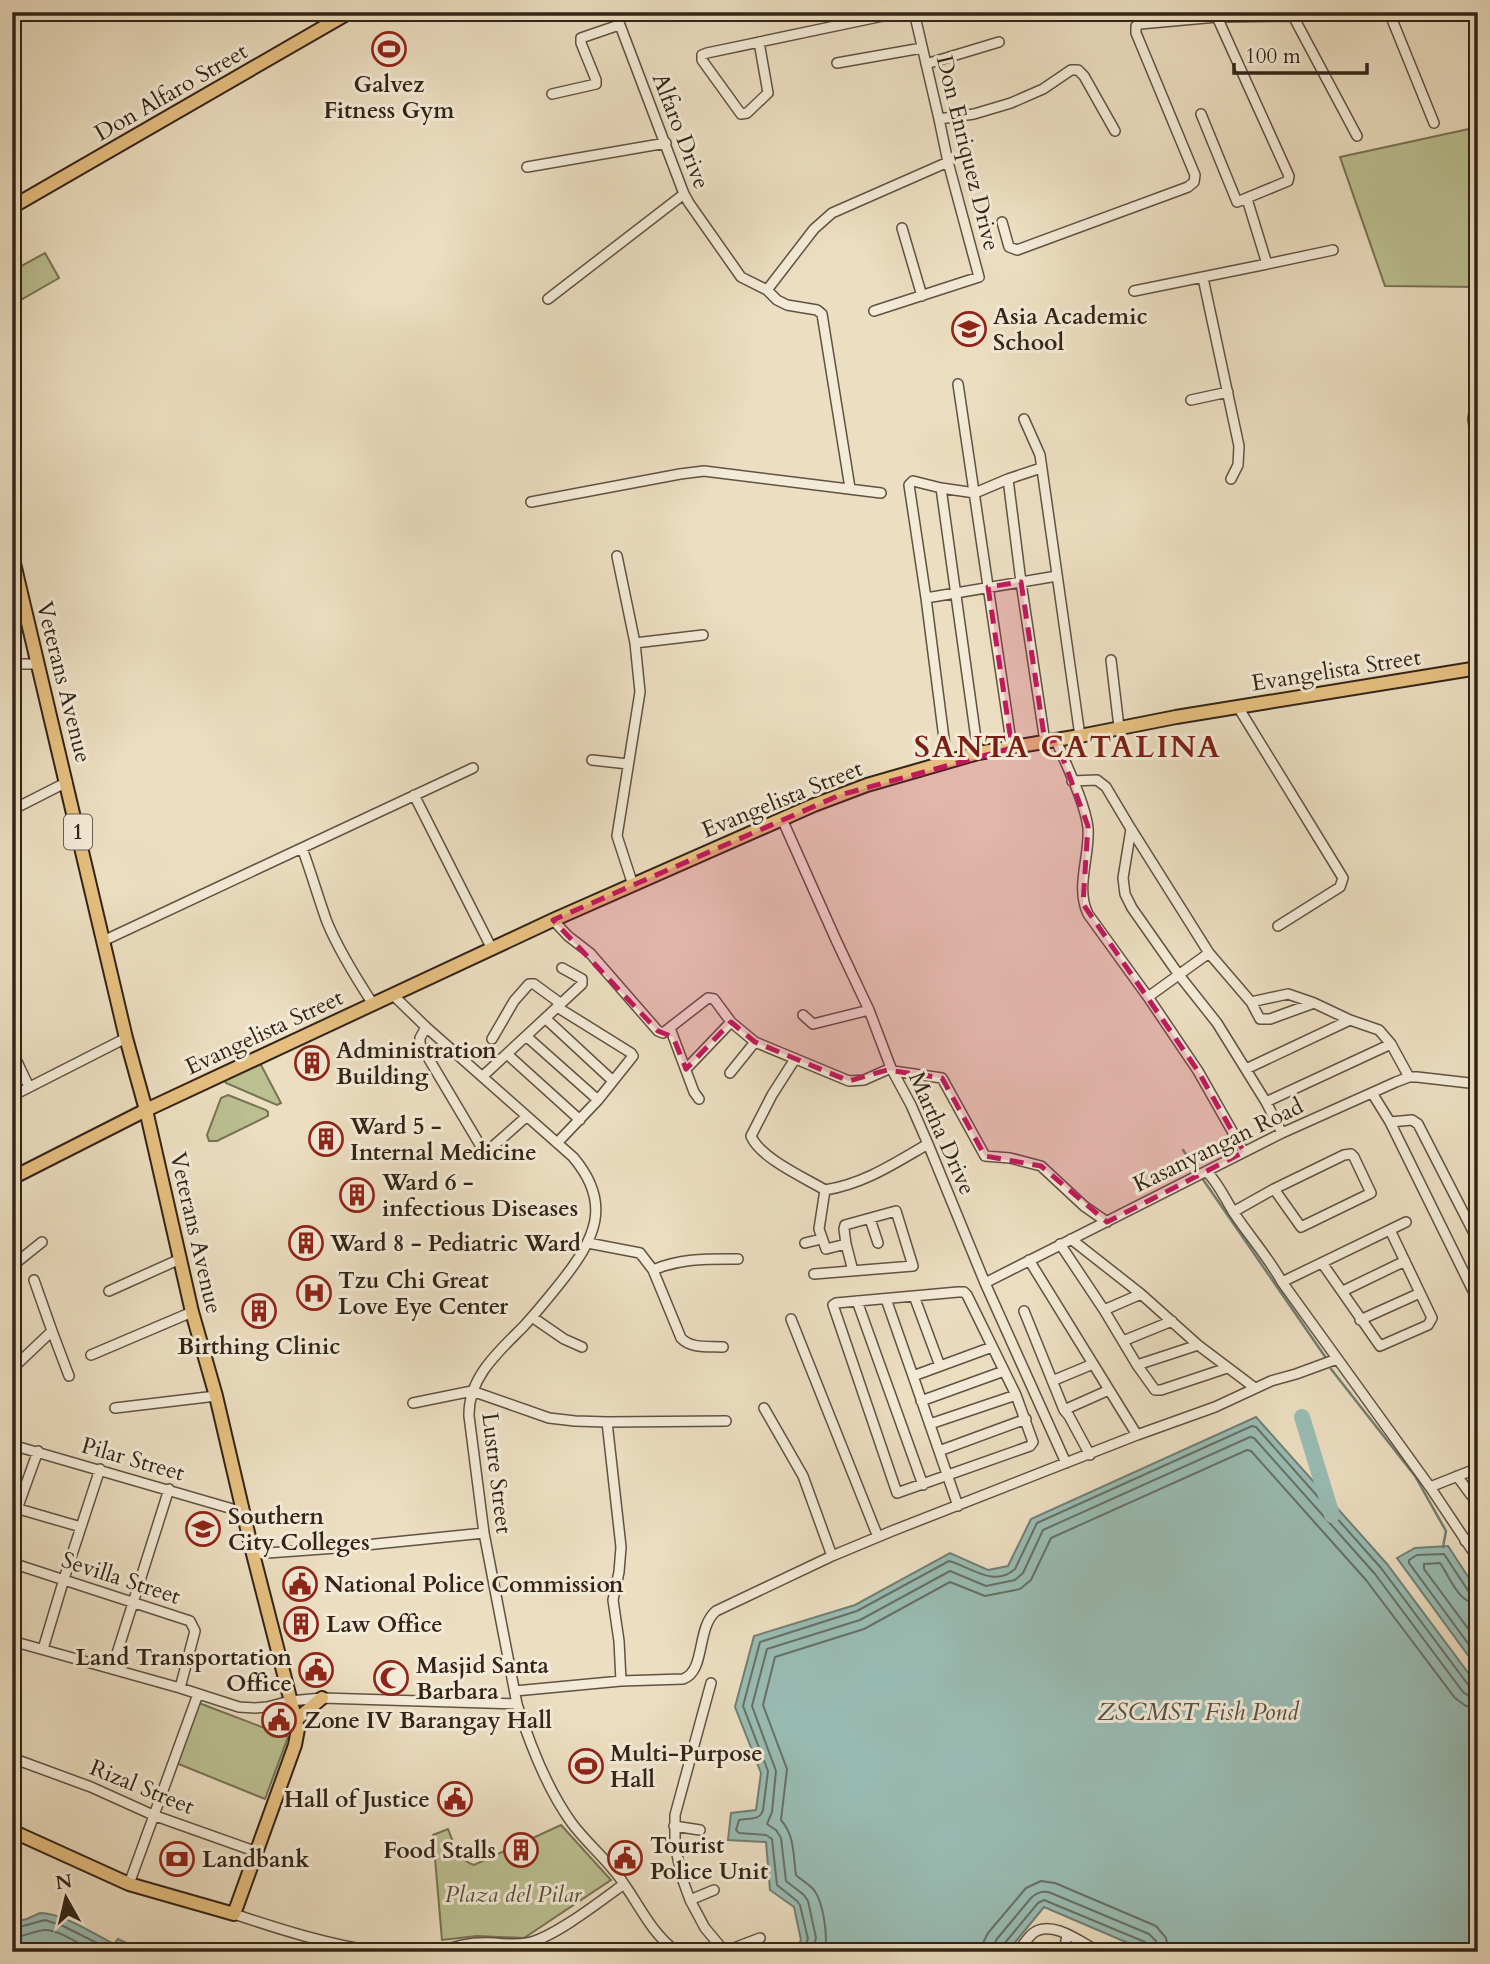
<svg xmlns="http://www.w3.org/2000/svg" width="1490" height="1964" viewBox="0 0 1490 1964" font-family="Cardo,serif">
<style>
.green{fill:#bbc091;stroke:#767254;stroke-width:2}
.water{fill:#99bcb4;stroke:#707f75;stroke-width:2}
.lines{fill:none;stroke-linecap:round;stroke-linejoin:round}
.shore{stroke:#667066;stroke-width:2}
.stream{stroke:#707f75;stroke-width:2.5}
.river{stroke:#99bcb4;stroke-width:16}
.minor-casing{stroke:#605242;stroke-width:12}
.major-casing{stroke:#322417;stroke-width:16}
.minor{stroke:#f3ead7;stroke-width:9}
.major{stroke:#e6bf80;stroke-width:12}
.marked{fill:#c2185b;fill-opacity:0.2;stroke:#c2185b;stroke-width:5;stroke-dasharray:14 9;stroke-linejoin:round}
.labels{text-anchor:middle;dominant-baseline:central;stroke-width:6;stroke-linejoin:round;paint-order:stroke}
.shield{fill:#f3ead7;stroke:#6c5f51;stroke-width:2}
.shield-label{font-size:21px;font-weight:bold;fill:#322417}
.poi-label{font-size:23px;font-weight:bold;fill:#322417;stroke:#f3ead7;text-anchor:start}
.street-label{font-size:23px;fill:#322417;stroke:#f3ead7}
.park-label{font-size:23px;font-style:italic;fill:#544b36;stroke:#f3ead7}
.water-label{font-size:24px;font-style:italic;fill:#515246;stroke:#f3ead7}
.district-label{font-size:30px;font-weight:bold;letter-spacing:2px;fill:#7a1f14;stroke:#f3ead7}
</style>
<rect width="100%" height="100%" fill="#ecdec1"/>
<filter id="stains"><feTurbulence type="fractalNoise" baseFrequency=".00286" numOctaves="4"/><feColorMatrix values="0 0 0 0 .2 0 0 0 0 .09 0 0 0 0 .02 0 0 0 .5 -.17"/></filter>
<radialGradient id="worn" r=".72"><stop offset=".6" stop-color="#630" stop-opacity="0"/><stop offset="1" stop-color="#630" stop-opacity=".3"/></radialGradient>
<path class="green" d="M1478,127V287L1385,286L1340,157Z
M45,253L59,278L12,305V271Z
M260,1063L281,1103L277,1105L226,1083L224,1080Z
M228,1095L266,1110L268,1112V1116L217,1141H209L207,1135L221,1098Z
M199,1703L288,1737L265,1799L176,1763Z
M561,1825L611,1880L524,1938L477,1936L442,1940L433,1835L448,1829C454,1844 458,1860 474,1865Z"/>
<path class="water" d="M1256,1417L1387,1564L1478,1686V1952H1149L1044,1907L1007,1952H794L801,1940L794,1907L770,1890L766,1842L728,1840L731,1813L756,1810L761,1773L735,1707L754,1636L855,1605L950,1553L988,1570L1008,1566L1031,1519Z
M1448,1546L1478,1592V1669L1397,1558L1415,1548Z
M40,1913C63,1913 94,1934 114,1944L118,1939L146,1952H12V1922L27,1919Z"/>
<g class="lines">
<path class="shore" d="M1478,1595L1469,1592L1444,1554L1417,1555L1409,1560V1563L1478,1657
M1478,1604C1458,1603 1450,1577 1440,1563L1424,1564V1569L1478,1642
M12,1929L45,1920L63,1926L111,1950L121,1949L129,1952
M12,1938C23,1937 39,1929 46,1930C62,1931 80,1945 94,1952
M802,1952L808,1939L800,1905L797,1901L777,1885L772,1839L766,1835L739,1833L736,1830L739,1820C748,1818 760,1821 763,1810L768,1771L743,1706L760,1642L857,1611L949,1561C971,1567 994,1588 1015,1569L1037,1523L1252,1426L1256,1427L1381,1568L1469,1686L1478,1689
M812,1952L816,1938L808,1901L804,1895L786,1881L781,1838L776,1830L767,1824L772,1812L776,1771L752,1706L767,1649L860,1620L950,1571L986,1586L1015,1580L1023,1573L1043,1530L1250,1437L1254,1438L1375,1574L1463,1692L1470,1697L1478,1698
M824,1952C829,1938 823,1902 814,1890C809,1884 801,1880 796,1875C793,1855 795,1836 781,1820L787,1769L763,1705L775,1657L864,1629L950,1582L985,1596L1020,1589L1031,1580L1051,1538L1247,1450L1251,1451L1366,1580L1455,1698L1466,1706L1478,1708
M982,1952L983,1943L988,1933L1026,1888L1041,1881L1055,1883L1156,1926L1166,1938L1169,1952
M993,1952L996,1940L1031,1898C1037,1892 1043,1890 1051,1893L1149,1934L1156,1941L1158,1952
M1002,1952L1004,1944L1038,1903L1044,1900L1145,1942L1149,1946V1952"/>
<path class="stream" d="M1183,1150L1196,1169
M1202,1178L1326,1358
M1331,1369L1415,1476L1446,1531L1443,1547"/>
<path class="river" d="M1302,1417L1332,1515"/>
<g class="minor-casing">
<path id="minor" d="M615,12L684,194L689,203L741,277L767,290L777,300L787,305L817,310L822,314L850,488
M1300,12L1293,16L1357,136
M1389,12L1434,123
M1477,12L1478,13
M759,42L768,93L747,113L741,114L702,60V55L707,53L902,12
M837,63L922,48
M926,64L999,42
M552,94L596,84V80L581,43V38L619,25
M1201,114L1237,202L1288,181L1289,176L1217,17
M939,119L974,114L1011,103L1043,89L1071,70H1078L1084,76L1115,131
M527,167L666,143
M1002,222L1009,247L1017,250L1188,187L1194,182L1195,175L1136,33V26L1140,24L1217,17L1293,16
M902,228L922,296
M1267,264L1333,250
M1203,278L1239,446L1238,465L1231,479
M767,290L814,229L832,213L948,162
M1134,291L1267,264L1247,199
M548,299L684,194
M874,311L979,277L948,162L939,119L914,12
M1475,324H1478
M958,384L1012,748
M1478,389L1473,419L1474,426L1478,428
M1191,400L1228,392
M1024,419L1040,455L1080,736
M1008,479L1021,582L1045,742
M941,488L978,753
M531,502L680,474L704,471L881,493
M617,556L635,643L640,692L617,836L633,885
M926,598L1057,576
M635,643L703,635
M1111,660L1119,727
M12,664H37
M1238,707L1343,878L1340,887L1278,926
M1056,740C1066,765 1085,802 1088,828C1090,857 1075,887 1088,914L1148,997L1198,1071L1244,1152
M592,760L628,764
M947,762L926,598L909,485L913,481L941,488L975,493L1008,479L1041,468
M1072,781L1097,780L1106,787L1131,829L1209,953L1251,1002L1260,1019H1270L1314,1003
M414,795L492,949
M12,810L67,782
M782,819L836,940L869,1010L891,1068L911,1105L928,1144L985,1283L1066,1463
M1131,829L1123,878L1125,894L1132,908L1179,975L1217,1023L1266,1102L1282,1133
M302,848C311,872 318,897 327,922C339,951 356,978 373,1004
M553,920L568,936L590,953L658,1031L663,1033L708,998L714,999L731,1022L686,1069
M103,941L473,768
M393,995L426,1027L573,1157C613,1204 595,1239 561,1282C549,1297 536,1313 523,1327C498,1352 468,1378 469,1416L484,1533L517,1704C530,1745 546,1787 571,1822C587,1844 609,1861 624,1884C641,1908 652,1934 677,1952
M1148,997L1209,953
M1251,1002L1288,994L1314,1003L1350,1020L1379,1030L1391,1044L1409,1077
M557,1007L631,1053L633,1056L598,1100L557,1143
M803,1015L813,1024L869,1010
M545,1018L613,1081
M731,1022L755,1042L849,1081L864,1080L891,1068
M426,1027L420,1038V1044L483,1150L491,1148L526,1117
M670,1028L694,1092L699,1099
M526,1036L598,1100
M492,1039L514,1001L529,984H534L560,1003
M12,1051L29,1087
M507,1054L580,1120
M795,1059L772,1095L751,1136C760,1158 805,1178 825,1190L819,1229L826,1249L846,1244L853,1271
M1246,1069L1350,1020
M893,1071L942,1078L985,1156L1010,1158L1041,1166L1084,1206L1107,1222
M730,1073L755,1042
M483,1076L582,984V979L562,968
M1372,1093L1390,1122L1478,1301
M12,1096L126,1038
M1266,1102L1391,1044
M1390,1122L1412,1120L1418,1124L1478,1241
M1207,1172C1219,1184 1225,1199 1234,1213C1250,1237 1268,1257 1282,1282L1430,1487L1478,1559
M825,1190C864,1184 895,1163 928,1144
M1233,1212L1274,1189L1344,1155L1351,1154L1354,1157L1371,1193L1301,1227L1274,1189
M870,1219L878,1243
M1071,1239L1141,1294L1198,1345L1255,1388
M588,1243L640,1253L653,1270L681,1338C691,1349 709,1346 723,1347
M805,1243L821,1239
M1060,1244L1104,1310L1137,1365L1155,1390H1161L1227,1368
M1029,1260L1137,1435
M1322,1263L1380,1346L1428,1325L1432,1318L1390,1230
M12,1266L42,1242
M653,1270C681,1258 708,1259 738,1259
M814,1274L913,1266L896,1211L845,1225L844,1229L846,1244
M1282,1282L1406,1222
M985,1283L1282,1133L1396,1082L1409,1077H1417L1478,1084
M109,1291L180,1259
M1343,1291L1405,1261
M958,1292H964L967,1295L1016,1395L1033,1442L1030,1446L897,1493L833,1305L836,1303Z
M914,1296L940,1366
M886,1299L913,1376
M857,1301L923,1485
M1104,1310L1141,1294
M1024,1311L1064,1410L1069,1416L1090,1455
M532,1317L564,1339L582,1347
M791,1319L878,1537
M1360,1320L1420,1293
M52,1331L69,1376
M1123,1341L1172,1321
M91,1355L192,1312
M1137,1365L1198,1345
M12,1369L52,1331L34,1280
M1052,1381L1093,1364
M921,1401L1004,1371
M413,1403L472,1391L549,1418L575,1421L607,1422L726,1421
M115,1408L216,1396
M764,1408L803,1476L832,1556
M1064,1410L1109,1390
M607,1422L621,1547L619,1572L613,1600L619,1641L621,1681
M930,1424L1016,1395
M12,1445L243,1512
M939,1451L1026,1419
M1457,1476L1471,1495L1478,1500
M1430,1487L1478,1468
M958,1506L913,1376L992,1347
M12,1507L81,1527
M12,1523L38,1451
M1465,1541L1478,1536
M253,1554L336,1548L484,1533
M12,1563L190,1621L195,1631L180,1688
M12,1641L180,1688L239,1707L255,1708L267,1707L290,1701L322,1698L517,1704
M43,1649L64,1579L100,1469
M112,1669L169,1489
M711,1683L675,1815V1845L682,1878L690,1900L705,1928L725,1952
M515,1691L621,1681L683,1679C706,1671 696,1628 716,1611L832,1556L892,1531L1137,1435L1215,1407L1271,1381L1296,1374L1337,1359
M12,1758L91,1787L153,1815L257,1852
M674,1826L700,1830
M129,1884L198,1694
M690,1900L714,1890
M234,1914C282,1930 329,1945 380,1952
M726,1951L760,1938
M441,1952C458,1944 476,1942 494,1943C505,1944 516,1945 527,1943C552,1939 602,1900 624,1884
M1018,1952C1022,1946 1027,1939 1032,1934C1051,1918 1082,1943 1099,1952
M1064,1952L1067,1935"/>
</g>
<g class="major-casing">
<path id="major" d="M12,207L350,12
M12,555L126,1038L146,1110L192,1312L216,1396L253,1554L298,1729L295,1745L234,1914L129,1884L12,1831
M12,1178L146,1110L553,920L814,805L867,785L978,753L1080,736L1176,717L1478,668
M296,1720L322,1698"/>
</g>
<use href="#minor" class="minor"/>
<use href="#major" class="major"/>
</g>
<path class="marked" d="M1021,582L1045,742L1056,740L1088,826L1083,904L1198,1071L1244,1152L1107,1222L1041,1166L985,1156L942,1078L887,1070L849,1081L755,1042L731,1022L686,1069L673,1037L658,1031L553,920L840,795L1012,748L988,587Z"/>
<defs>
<g id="stadium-ring" transform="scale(1.75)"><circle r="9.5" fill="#f3ead7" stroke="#8f2418" stroke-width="1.5"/><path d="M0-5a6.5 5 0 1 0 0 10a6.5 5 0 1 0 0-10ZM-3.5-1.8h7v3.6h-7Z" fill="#8f2418"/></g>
<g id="school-ring" transform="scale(1.75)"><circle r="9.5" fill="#f3ead7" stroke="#8f2418" stroke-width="1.5"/><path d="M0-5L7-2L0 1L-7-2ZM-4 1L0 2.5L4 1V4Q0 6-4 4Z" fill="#8f2418"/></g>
<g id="building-ring" transform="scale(1.75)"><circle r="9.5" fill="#f3ead7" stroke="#8f2418" stroke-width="1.5"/><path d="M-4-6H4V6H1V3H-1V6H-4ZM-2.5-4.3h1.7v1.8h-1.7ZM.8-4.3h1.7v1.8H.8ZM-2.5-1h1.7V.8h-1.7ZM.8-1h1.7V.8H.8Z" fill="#8f2418"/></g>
<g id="hospital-ring" transform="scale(1.75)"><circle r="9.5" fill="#f3ead7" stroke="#8f2418" stroke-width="1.5"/><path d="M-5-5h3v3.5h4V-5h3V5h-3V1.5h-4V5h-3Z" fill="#8f2418"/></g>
<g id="university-ring" transform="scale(1.75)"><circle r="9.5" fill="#f3ead7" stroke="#8f2418" stroke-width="1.5"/><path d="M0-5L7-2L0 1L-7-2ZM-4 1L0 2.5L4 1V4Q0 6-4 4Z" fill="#8f2418"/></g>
<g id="civic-ring" transform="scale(1.75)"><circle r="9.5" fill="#f3ead7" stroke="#8f2418" stroke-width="1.5"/><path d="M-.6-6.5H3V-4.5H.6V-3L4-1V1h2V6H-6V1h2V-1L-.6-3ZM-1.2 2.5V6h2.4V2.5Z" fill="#8f2418"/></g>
<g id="mosque-ring" transform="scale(1.75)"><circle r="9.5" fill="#f3ead7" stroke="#8f2418" stroke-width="1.5"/><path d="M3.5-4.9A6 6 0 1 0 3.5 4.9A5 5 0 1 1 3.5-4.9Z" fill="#8f2418"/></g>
<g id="bank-ring" transform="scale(1.75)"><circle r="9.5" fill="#f3ead7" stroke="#8f2418" stroke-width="1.5"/><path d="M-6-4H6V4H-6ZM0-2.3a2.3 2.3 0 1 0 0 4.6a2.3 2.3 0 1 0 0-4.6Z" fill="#8f2418"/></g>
</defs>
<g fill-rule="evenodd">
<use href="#stadium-ring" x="389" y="49"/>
<use href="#school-ring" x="969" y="329"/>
<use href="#building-ring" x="312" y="1063"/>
<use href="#building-ring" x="326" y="1139"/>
<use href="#building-ring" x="357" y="1195"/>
<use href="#building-ring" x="306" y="1243"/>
<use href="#hospital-ring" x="314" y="1293"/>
<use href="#building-ring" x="259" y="1311"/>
<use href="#university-ring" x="203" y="1529"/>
<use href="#civic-ring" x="300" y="1584"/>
<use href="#building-ring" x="301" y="1624"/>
<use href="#civic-ring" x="316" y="1670"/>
<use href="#mosque-ring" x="391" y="1678"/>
<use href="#civic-ring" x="279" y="1720"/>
<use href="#stadium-ring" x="586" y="1766"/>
<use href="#civic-ring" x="455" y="1799"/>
<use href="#building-ring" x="521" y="1850"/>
<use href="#civic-ring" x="625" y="1858"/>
<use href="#bank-ring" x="177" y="1859"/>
</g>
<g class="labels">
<rect class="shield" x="64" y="814.5" width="28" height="35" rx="5"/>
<g class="shield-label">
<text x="78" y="832">1</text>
</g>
<g class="poi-label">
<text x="389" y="84" text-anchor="middle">Galvez<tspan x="389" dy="26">Fitness Gym</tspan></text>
<text x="993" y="316">Asia Academic<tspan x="993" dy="26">School</tspan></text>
<text x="336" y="1050">Administration<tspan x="336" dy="26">Building</tspan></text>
<text x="350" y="1126">Ward 5 -<tspan x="350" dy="26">Internal Medicine</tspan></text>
<text x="382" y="1182">Ward 6 -<tspan x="382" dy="26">infectious Diseases</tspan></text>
<text x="330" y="1243">Ward 8 - Pediatric Ward</text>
<text x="338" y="1280">Tzu Chi Great<tspan x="338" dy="26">Love Eye Center</tspan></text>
<text x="259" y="1346" text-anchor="middle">Birthing Clinic</text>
<text x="228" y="1516">Southern<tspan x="228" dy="26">City Colleges</tspan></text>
<text x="324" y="1584">National Police Commission</text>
<text x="326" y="1624">Law Office</text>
<text x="292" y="1657" text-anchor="end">Land Transportation<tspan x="292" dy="26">Office</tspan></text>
<text x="416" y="1665">Masjid Santa<tspan x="416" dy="26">Barbara</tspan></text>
<text x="304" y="1720">Zone IV Barangay Hall</text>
<text x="610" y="1753">Multi-Purpose<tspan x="610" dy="26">Hall</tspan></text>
<text x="430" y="1799" text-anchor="end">Hall of Justice</text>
<text x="650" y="1845">Tourist<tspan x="650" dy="26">Police Unit</tspan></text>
<text x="496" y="1850" text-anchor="end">Food Stalls</text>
<text x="202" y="1859">Landbank</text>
</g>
<g class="street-label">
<text transform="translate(171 92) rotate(-30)">Don Alfaro Street</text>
<text transform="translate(681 131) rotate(69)">Alfaro Drive</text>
<text transform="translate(968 153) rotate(76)">Don Enriquez Drive</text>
<text transform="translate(1336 670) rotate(-9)">Evangelista Street</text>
<text transform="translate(64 682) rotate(76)">Veterans Avenue</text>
<text transform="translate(782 799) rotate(-22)">Evangelista Street</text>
<text transform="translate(264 1032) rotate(-25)">Evangelista Street</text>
<text transform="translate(942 1133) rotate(66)">Martha Drive</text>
<text transform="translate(1218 1145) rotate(-26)">Kasanyangan Road</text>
<text transform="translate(196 1233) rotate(77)">Veterans Avenue</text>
<text transform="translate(133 1459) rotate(16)">Pilar Street</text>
<text transform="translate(497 1473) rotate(83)">Lustre Street</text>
<text transform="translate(121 1578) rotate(18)">Sevilla Street</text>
<text transform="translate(142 1787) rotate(22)">Rizal Street</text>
</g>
<g class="park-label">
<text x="513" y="1894">Plaza del Pilar</text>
</g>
<g class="water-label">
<text x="1198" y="1712">ZSCMST Fish Pond</text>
</g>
<g class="district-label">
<text x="1068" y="747">SANTA CATALINA</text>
</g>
</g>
<rect width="1490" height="1964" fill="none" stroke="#ecdec1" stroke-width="42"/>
<rect x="14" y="14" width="1462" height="1936" fill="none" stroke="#322417" stroke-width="3.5"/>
<rect x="21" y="21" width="1448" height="1922" fill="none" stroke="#322417" stroke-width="2"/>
<g transform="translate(66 1898) rotate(352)" stroke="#f3ead7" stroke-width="5" paint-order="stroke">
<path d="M0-5L12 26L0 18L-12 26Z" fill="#322417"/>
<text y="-10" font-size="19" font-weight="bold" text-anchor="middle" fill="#322417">N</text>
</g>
<path d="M1234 63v10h133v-10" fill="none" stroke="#322417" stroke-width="3.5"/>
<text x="1245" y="63" font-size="21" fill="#322417" stroke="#f3ead7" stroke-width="5" paint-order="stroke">100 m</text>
<rect width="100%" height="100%" filter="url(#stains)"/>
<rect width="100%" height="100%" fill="url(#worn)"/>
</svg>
